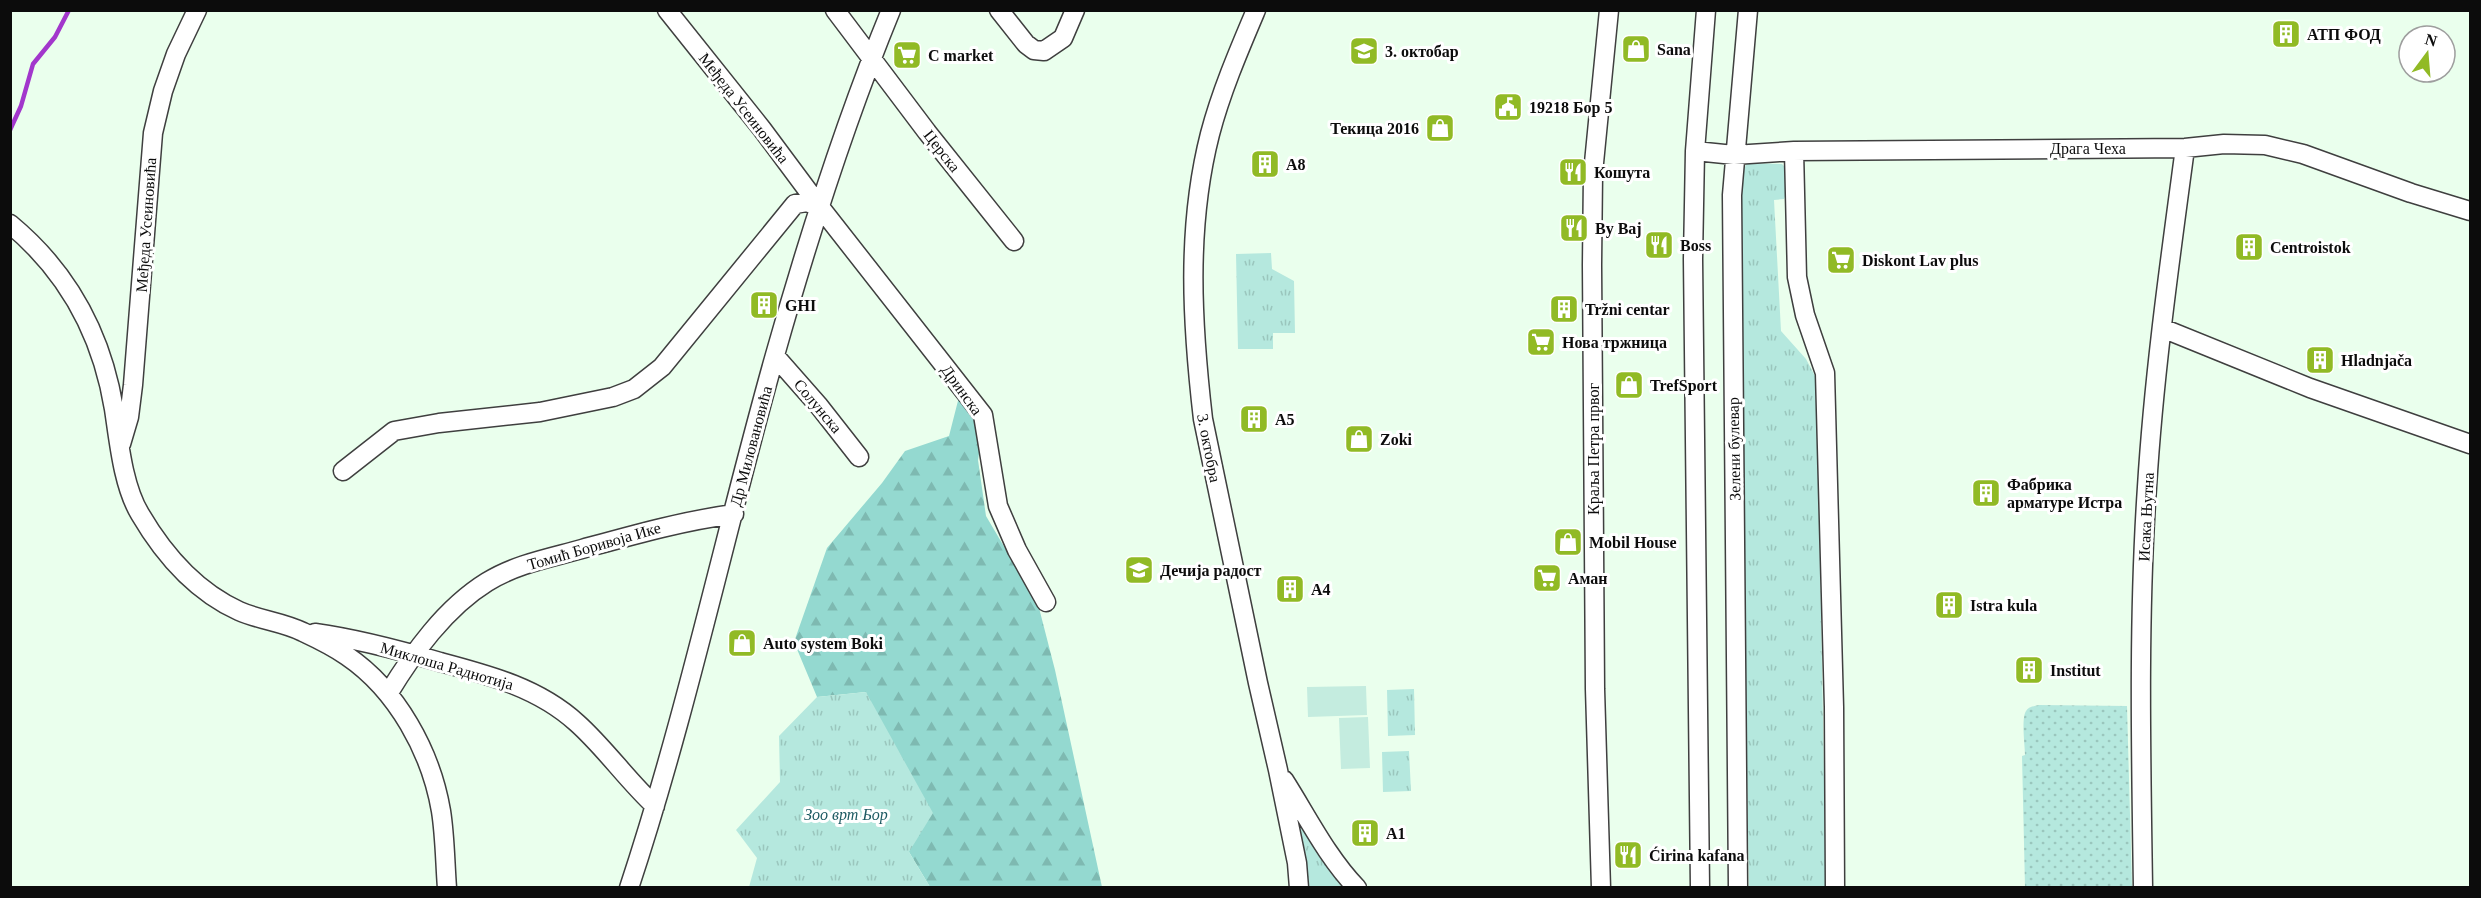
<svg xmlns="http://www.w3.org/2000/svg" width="2481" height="898" viewBox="0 0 2481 898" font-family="'Times New Roman',serif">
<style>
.grass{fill:url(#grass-dots)}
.forest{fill:url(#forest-firs)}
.park{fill:url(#park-tufts)}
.pitch{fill:#c4ecdf}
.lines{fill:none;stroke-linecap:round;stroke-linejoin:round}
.stream{stroke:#a237cc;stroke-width:4.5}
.minor-casing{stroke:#3f3f3f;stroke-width:21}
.minor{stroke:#fff;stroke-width:18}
.labels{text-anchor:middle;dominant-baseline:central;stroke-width:6;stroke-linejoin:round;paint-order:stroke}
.poi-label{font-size:16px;font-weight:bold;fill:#0c0c0c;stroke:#fff;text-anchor:start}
.street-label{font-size:16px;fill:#0c0c0c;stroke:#fff}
.park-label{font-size:16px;font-style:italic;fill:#1d5a62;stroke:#fff}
</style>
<defs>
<pattern id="grass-dots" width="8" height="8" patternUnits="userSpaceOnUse" patternTransform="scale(1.5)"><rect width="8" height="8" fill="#b5e8de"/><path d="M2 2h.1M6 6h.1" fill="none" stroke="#9ac6bd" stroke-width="1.8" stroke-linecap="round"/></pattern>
<pattern id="forest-firs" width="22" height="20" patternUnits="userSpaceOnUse" patternTransform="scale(1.5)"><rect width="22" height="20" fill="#94d9d0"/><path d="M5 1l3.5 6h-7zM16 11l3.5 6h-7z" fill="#7eb9b1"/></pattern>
<pattern id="park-tufts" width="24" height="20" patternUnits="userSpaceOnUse" patternTransform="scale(1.5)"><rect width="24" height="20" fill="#b5e8de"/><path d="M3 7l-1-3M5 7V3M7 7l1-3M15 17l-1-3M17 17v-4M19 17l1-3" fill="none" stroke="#9ac6bd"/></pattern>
</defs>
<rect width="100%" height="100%" fill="#eaffed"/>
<path class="grass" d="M2039,705L2127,706L2132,887H2025L2022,756L2025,755C2025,746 2021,719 2026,711C2028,707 2034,706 2039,705Z"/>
<path class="forest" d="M961,389L983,429L978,460L986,516L1038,604L1055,670L1102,887H930L909,852L866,692L817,697L794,642L827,548L882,483L905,451L949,436Z"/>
<path class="park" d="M1747,163L1782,164C1792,174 1789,187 1784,199L1774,200L1781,331L1806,359L1815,376L1817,393L1826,887H1749L1737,195L1739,179Z
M1271,253L1272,269L1294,281L1295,333H1273V349H1238L1236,254Z
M1414,689L1415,735L1388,736L1387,690Z
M866,692L933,813L909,852L930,887H749L757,858L736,830L780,782L779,736L817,697Z
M1409,751L1411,791L1383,792L1382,752Z
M1294,811L1346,887H1306Z"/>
<path class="pitch" d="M1366,686L1367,715L1308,717L1307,687Z
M1368,717L1370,768L1341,769L1339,718Z"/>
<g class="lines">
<path class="stream" d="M10,130L21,106L33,64L55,37L69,10"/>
<g class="minor-casing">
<path id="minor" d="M667,10L762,129L820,207L983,415L998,506L1017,550L1046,602
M835,10L927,132L1014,241
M999,10L1026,44L1034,50L1044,51L1063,38L1075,10
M1256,10C1239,50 1221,92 1210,134C1186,228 1192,324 1203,419L1258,683L1278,770L1297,863L1299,888
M1695,151L1734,155L1794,151L2185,148L2224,144L2265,145L2303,154L2411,193L2470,211
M1794,151L1797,277L1805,315L1825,373L1834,707L1835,888
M10,224C68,272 102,336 114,409C119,442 123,486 140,514C164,555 195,591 239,611C259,620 283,622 303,632C318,639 334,647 347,656C397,690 431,752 441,811C445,836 445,862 447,888
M2162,328L2310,388L2470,444
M775,356L819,406L859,457
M121,444L129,417L133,385L153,133L163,91L176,54L197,10
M343,471L394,431L439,423L540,412L613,397L634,389L662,367L795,204L807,202L820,207
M315,633C358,639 399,650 440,662C489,675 539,688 577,723C605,748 627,780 655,806
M388,694C413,653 445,608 487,582C516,564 550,558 582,549C633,535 682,521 734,514
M1284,780C1307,816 1327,857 1357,888
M629,888C687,713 725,532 775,355C808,238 845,122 891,10
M1601,888L1595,689L1592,265L1593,173L1609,10
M1700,888L1693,259L1695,151L1706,10
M1738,888L1732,195L1748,10
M2143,888C2141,754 2138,620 2147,487C2154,373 2170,260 2185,148"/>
</g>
<use href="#minor" class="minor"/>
</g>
<defs>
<g id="building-square" transform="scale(1.5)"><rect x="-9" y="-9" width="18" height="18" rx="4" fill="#91ba25" stroke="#fff"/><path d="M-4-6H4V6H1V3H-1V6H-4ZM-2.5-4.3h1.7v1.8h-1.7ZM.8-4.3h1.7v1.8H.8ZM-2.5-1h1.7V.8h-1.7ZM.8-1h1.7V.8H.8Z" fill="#fff"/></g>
<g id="shop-square" transform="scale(1.5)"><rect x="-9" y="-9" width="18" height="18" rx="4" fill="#91ba25" stroke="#fff"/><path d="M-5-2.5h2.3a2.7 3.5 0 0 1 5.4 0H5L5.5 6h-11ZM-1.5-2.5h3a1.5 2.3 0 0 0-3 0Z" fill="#fff"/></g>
<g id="school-square" transform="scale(1.5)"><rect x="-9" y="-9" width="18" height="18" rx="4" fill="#91ba25" stroke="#fff"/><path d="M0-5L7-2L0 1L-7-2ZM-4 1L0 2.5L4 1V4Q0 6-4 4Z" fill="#fff"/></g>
<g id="supermarket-square" transform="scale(1.5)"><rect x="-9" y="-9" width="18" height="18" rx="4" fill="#91ba25" stroke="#fff"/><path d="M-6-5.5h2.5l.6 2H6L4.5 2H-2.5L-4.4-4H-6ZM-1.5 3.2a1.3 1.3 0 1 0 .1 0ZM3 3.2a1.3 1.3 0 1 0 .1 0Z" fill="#fff"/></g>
<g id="civic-square" transform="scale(1.5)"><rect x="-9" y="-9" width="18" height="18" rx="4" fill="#91ba25" stroke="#fff"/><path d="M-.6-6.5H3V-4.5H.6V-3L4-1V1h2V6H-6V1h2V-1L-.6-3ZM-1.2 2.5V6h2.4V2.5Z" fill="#fff"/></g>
<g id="restaurant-square" transform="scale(1.5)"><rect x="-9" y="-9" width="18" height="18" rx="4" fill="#91ba25" stroke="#fff"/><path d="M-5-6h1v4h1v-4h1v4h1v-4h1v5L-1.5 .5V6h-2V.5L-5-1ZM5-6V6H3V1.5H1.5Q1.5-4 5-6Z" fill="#fff"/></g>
</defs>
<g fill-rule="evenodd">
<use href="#building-square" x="2286" y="34"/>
<use href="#shop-square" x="1636" y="49"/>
<use href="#school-square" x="1364" y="51"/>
<use href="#supermarket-square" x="907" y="55"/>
<use href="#civic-square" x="1508" y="107"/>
<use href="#shop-square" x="1440" y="128"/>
<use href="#building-square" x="1265" y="164"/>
<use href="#restaurant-square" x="1573" y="172"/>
<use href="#restaurant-square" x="1574" y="228"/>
<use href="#restaurant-square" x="1659" y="245"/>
<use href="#building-square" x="2249" y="247"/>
<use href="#supermarket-square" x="1841" y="260"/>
<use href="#building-square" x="764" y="305"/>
<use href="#building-square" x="1564" y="309"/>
<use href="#supermarket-square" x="1541" y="342"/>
<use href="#building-square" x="2320" y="360"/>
<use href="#shop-square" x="1629" y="385"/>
<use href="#building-square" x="1254" y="419"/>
<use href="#shop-square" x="1359" y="439"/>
<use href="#building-square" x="1986" y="493"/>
<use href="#shop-square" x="1568" y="542"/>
<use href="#school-square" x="1139" y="570"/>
<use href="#supermarket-square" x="1547" y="578"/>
<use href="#building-square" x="1290" y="589"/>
<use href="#building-square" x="1949" y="605"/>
<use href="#shop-square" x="742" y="643"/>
<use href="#building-square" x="2029" y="670"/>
<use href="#building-square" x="1365" y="833"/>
<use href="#restaurant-square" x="1628" y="855"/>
</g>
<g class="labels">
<g class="poi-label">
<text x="2307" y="34">АТП ФОД</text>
<text x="1657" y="49">Sana</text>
<text x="1385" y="51">3. октобар</text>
<text x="928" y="55">C market</text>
<text x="1529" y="107">19218 Бор 5</text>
<text x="1419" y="128" text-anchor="end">Текица 2016</text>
<text x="1286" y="164">A8</text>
<text x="1594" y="172">Кошута</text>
<text x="1595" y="228">By Baj</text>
<text x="1680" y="245">Boss</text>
<text x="2270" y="247">Centroistok</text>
<text x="1862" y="260">Diskont Lav plus</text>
<text x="785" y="305">GHI</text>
<text x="1585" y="309">Tržni centar</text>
<text x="1562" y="342">Нова тржница</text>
<text x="2341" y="360">Hladnjača</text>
<text x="1650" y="385">TrefSport</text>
<text x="1275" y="419">A5</text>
<text x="1380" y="439">Zoki</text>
<text x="2007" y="484">Фабрика<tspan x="2007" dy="18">арматуре Истра</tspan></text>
<text x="1589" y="542">Mobil House</text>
<text x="1160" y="570">Дечија радост</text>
<text x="1568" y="578">Аман</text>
<text x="1311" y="589">A4</text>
<text x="1970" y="605">Istra kula</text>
<text x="763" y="643">Auto system Boki</text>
<text x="2050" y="670">Institut</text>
<text x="1386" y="833">A1</text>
<text x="1649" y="855">Ćirina kafana</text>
</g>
<g class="street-label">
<text transform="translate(744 108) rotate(52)">Међеда Усеиновића</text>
<text x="2088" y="148">Драга Чеха</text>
<text transform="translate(942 151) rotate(52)">Церска</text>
<text transform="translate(146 225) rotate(-86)">Међеда Усеиновића</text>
<text transform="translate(962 390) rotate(54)">Дринска</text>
<text transform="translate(818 406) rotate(50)">Солунска</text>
<text transform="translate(751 446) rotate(-75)">Др Миловановића</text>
<text transform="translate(1209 448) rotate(79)">3. октобра</text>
<text transform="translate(1593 449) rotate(-90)">Краља Петра првог</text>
<text transform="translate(1734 449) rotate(-91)">Зелени булевар</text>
<text transform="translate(2146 517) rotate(-87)">Исака Њутна</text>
<text transform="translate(594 546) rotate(-16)">Томић Боривоја Ике</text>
<text transform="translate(447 666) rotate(16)">Миклоша Раднотија</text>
</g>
<g class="park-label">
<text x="846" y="814">Зоо врт Бор</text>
</g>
</g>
<rect width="2481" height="898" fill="none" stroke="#0c0c0c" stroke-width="24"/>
<g transform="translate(2427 54) rotate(16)"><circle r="28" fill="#ffffff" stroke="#9e9e9e" stroke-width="1.5"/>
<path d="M0-4.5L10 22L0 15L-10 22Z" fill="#91ba25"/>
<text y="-9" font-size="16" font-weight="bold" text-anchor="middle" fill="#0c0c0c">N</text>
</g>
</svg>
